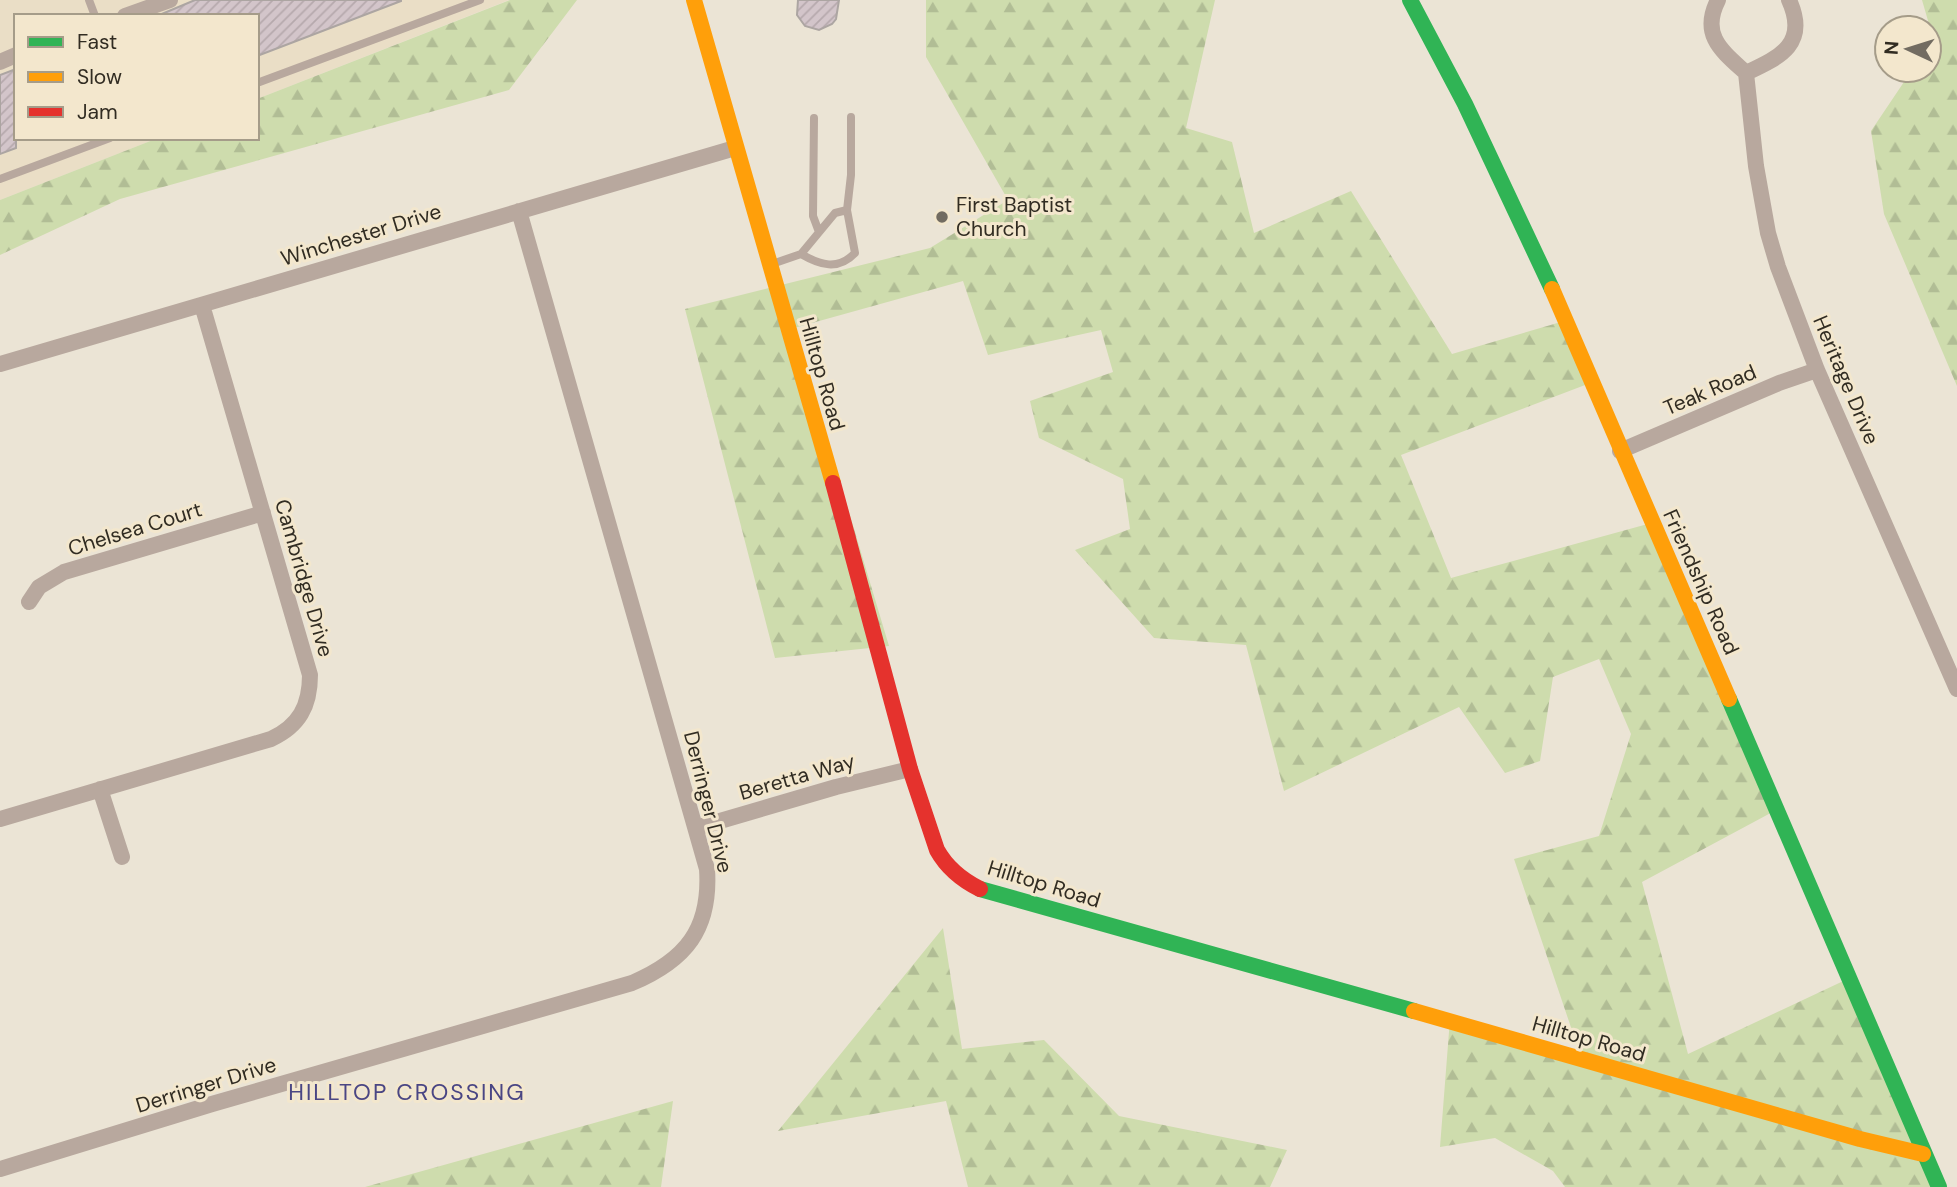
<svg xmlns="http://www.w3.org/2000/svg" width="1957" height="1187" viewBox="0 0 1957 1187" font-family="'DM Sans',sans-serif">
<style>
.built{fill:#eadec6}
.forest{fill:url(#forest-firs)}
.building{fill:url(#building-hatch);stroke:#aca5a2;stroke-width:2}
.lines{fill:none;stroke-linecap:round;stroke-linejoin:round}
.lane{stroke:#b8a89e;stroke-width:8}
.street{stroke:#b8a89e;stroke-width:16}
.fast{stroke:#30b455;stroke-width:16}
.slow{stroke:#ff9f0a;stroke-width:16}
.jam{stroke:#e5322d;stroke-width:16}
.poi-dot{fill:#726c61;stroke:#f3e7cd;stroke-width:2.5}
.labels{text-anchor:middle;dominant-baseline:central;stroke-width:6;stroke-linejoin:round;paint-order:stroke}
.poi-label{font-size:21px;fill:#312c22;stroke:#f3e7cd;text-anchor:start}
.street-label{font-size:21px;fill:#312c22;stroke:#f3e7cd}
.neighbourhood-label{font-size:23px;letter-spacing:2px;fill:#4a4684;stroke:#f3e7cd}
</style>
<defs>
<pattern id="forest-firs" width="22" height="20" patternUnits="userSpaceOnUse" patternTransform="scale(1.75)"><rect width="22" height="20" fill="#cedcad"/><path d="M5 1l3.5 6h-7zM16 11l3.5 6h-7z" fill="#b1bd95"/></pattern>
<pattern id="building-hatch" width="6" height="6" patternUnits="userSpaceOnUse" patternTransform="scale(1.75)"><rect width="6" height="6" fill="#d3c5ca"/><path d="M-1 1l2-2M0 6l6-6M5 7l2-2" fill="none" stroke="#b6a9ad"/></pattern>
</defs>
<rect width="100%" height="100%" fill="#ebe4d5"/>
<path class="built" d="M0,0H509L257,99V16H16V138H158L0,200Z"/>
<path class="forest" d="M510,0H577L509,90L120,199L0,255V200L158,138H257V99Z
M926,0H1215L1186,128L1232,142L1254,233L1351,191L1452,354L1571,319L1593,382L1401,455L1451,578L1655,522L1780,808L1642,882L1688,1054L1854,976L1946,1187H1565L1553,1171L1495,1138L1440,1147L1450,1019L1580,1054L1514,859L1599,836L1631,734L1599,659L1553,677L1540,761L1505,773L1459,707L1284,791L1246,645L1154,638L1075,550L1130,529L1123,479L1039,438L1030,401L1113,372L1101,330L988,355L963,281L794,328L889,646L775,658L685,309L930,248L1008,200L926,57Z
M1922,0H1957V386L1884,214L1871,131L1912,70H1929V44L1933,38Z
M943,928L962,1049L1044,1040L1119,1116L1287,1150L1270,1187H968L946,1101L778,1131Z
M673,1101L661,1187H365Z"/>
<path class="building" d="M195,0H401V1L257,56V16H157Z
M798,0H839L836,19L832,24L819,30L805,26L797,15Z
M16,69V148L0,154V75Z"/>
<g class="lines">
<path class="lane" d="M89,0L95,16
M257,83L480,0
M814,118L813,216L819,232
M0,179L110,138
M847,210L851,175V117
M772,264L801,254C820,265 838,271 855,253L847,210L835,213L801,254"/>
<path class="street" d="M1718,0C1700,35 1722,51 1746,73C1780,57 1809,44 1789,0
M125,16L170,0
M0,62L16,55
M1746,73L1756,166L1768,233L1778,267L1817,370L1957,689
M0,364L735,148
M1620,451L1779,383L1817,370
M29,602L39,587L64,572L263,513
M100,789L122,857
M0,819L271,739C299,726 310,706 310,675L202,305
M696,828L836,787L910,769
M0,1169L212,1104L632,983C686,960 711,929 707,869L519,211"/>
<path class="fast" d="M1410,0L1465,104L1552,289
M1729,699L1939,1187
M980,889L1414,1011"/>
<path class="slow" d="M694,0L833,483
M1552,289L1729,699
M1414,1011L1860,1139L1923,1154"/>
<path class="jam" d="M833,483L910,769L937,850C947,868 962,880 980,889"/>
</g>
<circle class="poi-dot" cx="942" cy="217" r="7"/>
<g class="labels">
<g class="poi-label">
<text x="956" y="205">First Baptist<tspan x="956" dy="24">Church</tspan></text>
</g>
<g class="street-label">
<text transform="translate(361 235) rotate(-17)">Winchester Drive</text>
<text transform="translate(822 374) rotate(74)">Hilltop Road</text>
<text transform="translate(1846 380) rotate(67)">Heritage Drive</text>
<text transform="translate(1710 390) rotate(-23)">Teak Road</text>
<text transform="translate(135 529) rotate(-17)">Chelsea Court</text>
<text transform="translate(304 578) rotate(74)">Cambridge Drive</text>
<text transform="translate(1701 582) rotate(66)">Friendship Road</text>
<text transform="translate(797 777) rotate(-16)">Beretta Way</text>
<text transform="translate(708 802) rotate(76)">Derringer Drive</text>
<text transform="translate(1044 884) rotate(17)">Hilltop Road</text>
<text transform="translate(1589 1039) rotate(16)">Hilltop Road</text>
<text transform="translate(206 1085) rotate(-17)">Derringer Drive</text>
</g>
<g class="neighbourhood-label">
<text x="407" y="1092">HILLTOP CROSSING</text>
</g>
</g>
<rect x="14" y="14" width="245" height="126" fill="#f3e7cd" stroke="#a59c89" stroke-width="2"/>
<rect x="28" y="37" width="35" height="10" fill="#30b455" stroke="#a59c89" stroke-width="2"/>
<text x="77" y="49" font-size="21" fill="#312c22">Fast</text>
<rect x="28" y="72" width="35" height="10" fill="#ff9f0a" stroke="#a59c89" stroke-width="2"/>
<text x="77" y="84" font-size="21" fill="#312c22">Slow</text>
<rect x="28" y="107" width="35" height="10" fill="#e5322d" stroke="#a59c89" stroke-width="2"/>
<text x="77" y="119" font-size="21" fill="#312c22">Jam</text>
<g transform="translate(1908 49) rotate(274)"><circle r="33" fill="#f3e7cd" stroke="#a59c89" stroke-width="2"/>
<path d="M0-5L12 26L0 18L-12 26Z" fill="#726c61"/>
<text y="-10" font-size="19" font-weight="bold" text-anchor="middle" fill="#312c22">N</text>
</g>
</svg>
